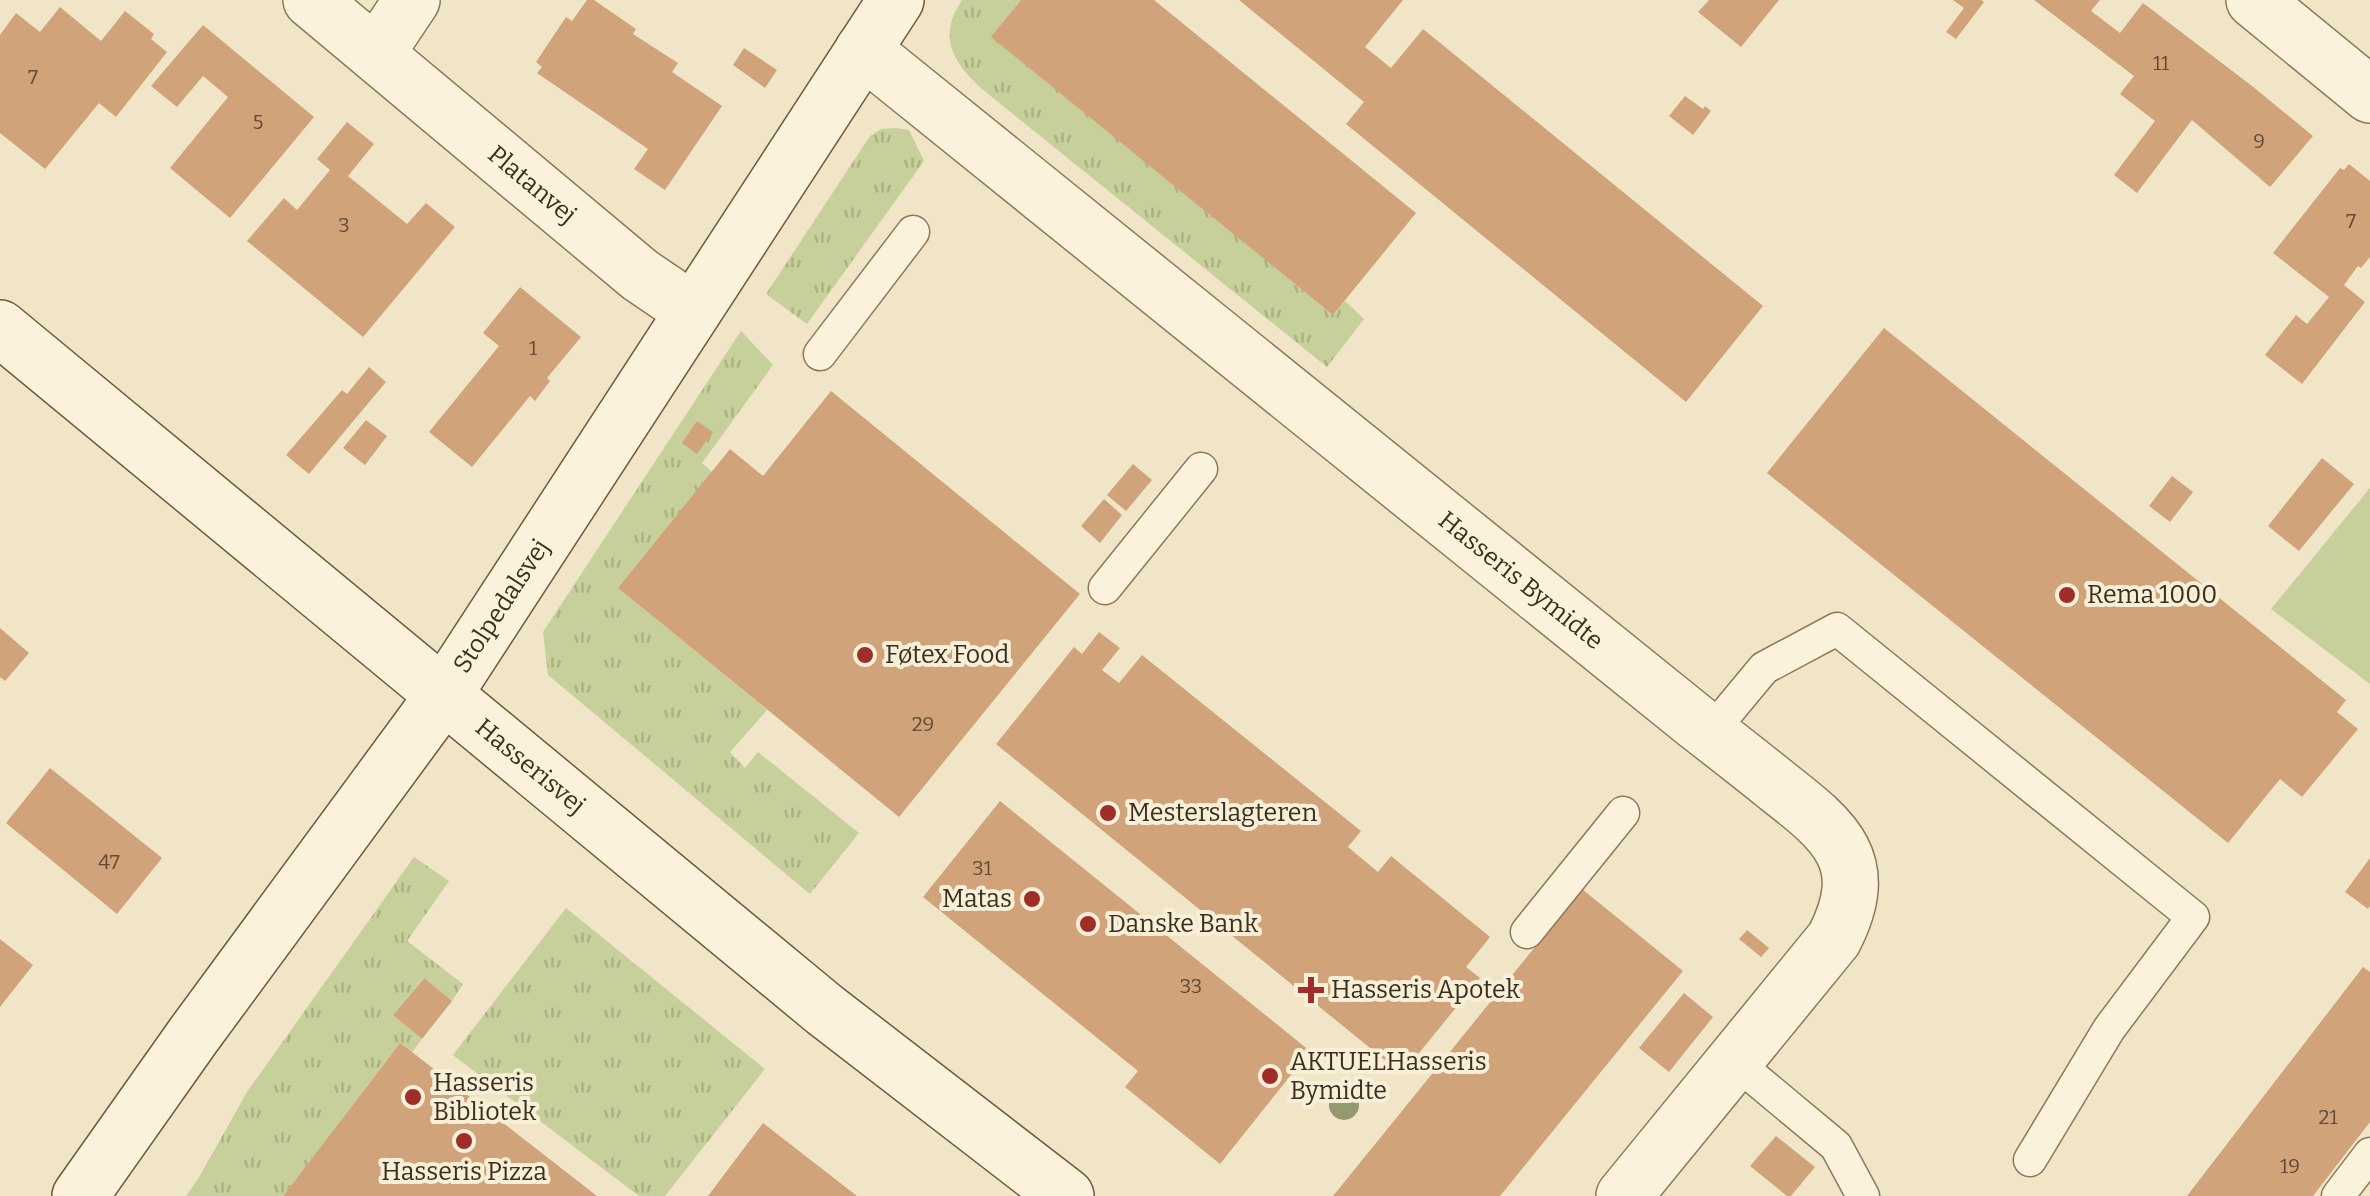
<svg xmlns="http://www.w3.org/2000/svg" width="2370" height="1196" viewBox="0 0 2370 1196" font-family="Bitter,serif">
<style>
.grass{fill:url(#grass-tufts)}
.garden{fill:#c7cf9a}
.building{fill:#d0a37b}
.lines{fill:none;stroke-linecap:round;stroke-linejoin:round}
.lane-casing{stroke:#8d785b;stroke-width:35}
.street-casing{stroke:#8d785b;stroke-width:58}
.secondary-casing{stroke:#6f593e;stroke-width:58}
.lane{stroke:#faf2db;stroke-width:32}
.street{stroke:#faf2db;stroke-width:55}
.secondary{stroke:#faf2db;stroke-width:55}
.tree{fill:#95996e}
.poi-dot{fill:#9f2d28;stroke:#f7efd7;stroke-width:4}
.labels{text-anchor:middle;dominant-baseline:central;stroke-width:8;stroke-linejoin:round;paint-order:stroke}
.number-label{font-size:20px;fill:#624c36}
.street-label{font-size:25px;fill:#3d2f1f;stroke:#f7efd7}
.poi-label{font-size:25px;fill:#3d2f1f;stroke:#f7efd7;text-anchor:start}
</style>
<defs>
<pattern id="grass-tufts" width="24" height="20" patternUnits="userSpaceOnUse" patternTransform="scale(2.5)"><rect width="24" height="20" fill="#c7cf9a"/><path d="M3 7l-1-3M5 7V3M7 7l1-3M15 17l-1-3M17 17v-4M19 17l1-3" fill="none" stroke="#acb284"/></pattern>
</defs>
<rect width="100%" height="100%" fill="#f0e6c7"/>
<path class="grass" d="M962,0H1021L992,37L1333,315L1345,301L1364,319L1327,367L982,89C953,62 937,37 962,0Z
M896,128L909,130L924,161L807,324L766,294L870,136L881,129Z
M741,331L773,365L702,463L712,472L618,588L767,710L730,752L745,768L758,752L859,833L810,894L548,675L543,632Z
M414,857L449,881L407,941L463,984L452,1001L423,978L393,1015L422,1039L412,1052L399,1044L283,1196H186L198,1179L247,1092Z
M566,908L765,1069L665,1196H639L453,1055Z"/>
<path class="garden" d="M2370,488V684L2271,609Z"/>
<path class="building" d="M587,0H594L636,29L633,34L678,63L672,72L722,106L665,190L634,169L648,149L537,73L542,67L536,62L566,17L572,21Z
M1021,0H1154L1416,213L1333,315L991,37Z
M1239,0H1403L1365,47L1391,68L1423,29L1763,306L1686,402L1346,124L1364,102Z
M1709,0H1779L1741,47L1698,12Z
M1953,0H1981L1984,2L1956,39L1946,32L1964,8Z
M2034,0H2100L2091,11L2120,33L2143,3L2252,86L2313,136L2270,187L2192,120L2137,193L2114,175L2155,121L2120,94L2134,76Z
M60,7L101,41L125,11L154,34L151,39L167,52L116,117L99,103L45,169L0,133V35L16,13L40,32Z
M203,25L314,117L230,218L170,168L228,97L203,76L177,107L151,86Z
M744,48L777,70L765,88L733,65Z
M1685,96L1703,109L1705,106L1711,111L1693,135L1669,116Z
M347,122L374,144L348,176L407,224L426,203L455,227L363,337L247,241L284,198L297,210L330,170L317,159Z
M2349,164L2370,181V257L2361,268L2358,266L2344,285L2365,302L2302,384L2265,355L2296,315L2307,324L2329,297L2273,253L2340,168L2344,170Z
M520,287L581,337L547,378L550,381L535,401L530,396L472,467L429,432L499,346L483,333Z
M1884,328L2346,700L2337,712L2358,729L2302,797L2280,779L2228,843L1767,473Z
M369,367L386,382L309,474L286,455L342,390L347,394Z
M831,391L1080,594L899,817L618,588L730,449L763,476Z
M366,420L387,436L365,465L343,448Z
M697,421L713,432L697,454L682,443Z
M2322,458L2354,484L2299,551L2268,526Z
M1133,464L1152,480L1126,511L1107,495Z
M2172,476L2193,492L2170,522L2149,506Z
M1104,499L1122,515L1100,543L1081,526Z
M0,628L29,653L5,681L0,677Z
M1099,632L1120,648L1102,670L1119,683L1142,655L1361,831L1348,847L1378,872L1391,856L1490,937L1466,967L1480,978L1402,1074L996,744L1074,647L1082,654Z
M50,768L162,858L117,914L6,823Z
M1000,801L1310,1051L1220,1164L1125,1087L1138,1071L923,897Z
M2370,858V906L2368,909L2345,892Z
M1582,889L1683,971L1500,1196H1333Z
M1747,930L1769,948L1761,957L1739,939Z
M0,939L33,965L0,1007Z
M2363,967L2370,972V1122L2313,1196H2187Z
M424,978L452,1001L422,1039L393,1015Z
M1684,993L1713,1017L1669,1072L1639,1048Z
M400,1043L412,1052L597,1196H283Z
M763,1123L857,1196H708Z
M1776,1136L1815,1167L1791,1196H1787L1750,1166Z"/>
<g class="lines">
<g class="lane-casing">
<path id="lane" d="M820,354L913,232
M1105,588L1201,469
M1710,733L1764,668L1837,629L2193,917L2109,1029L2030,1160
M1527,932L1623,813
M1734,1061L1836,1146L1863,1196
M2338,1196L2370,1154"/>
</g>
<g class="street-casing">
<g id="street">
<path id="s1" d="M311,0L640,275L693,311"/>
<path d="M2254,0L2370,95"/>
<path id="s2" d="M863,50L1696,722C1723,743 1750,764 1776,785C1835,831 1874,861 1834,939L1624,1196"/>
<path d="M376,54L412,0"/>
</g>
</g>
<g class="secondary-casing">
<g id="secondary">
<path id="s3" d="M0,328L825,1010L1066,1196"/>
<path id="s4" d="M80,1196L193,1036L443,696L896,0"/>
</g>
</g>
<use href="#lane" class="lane"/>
<use href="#street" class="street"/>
<use href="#secondary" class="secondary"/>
</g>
<circle class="tree" cx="1344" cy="1105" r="15"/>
<g class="poi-dot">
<circle cx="2067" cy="595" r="10"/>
<circle cx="865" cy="655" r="10"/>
<circle cx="1108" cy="813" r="10"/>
<circle cx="1032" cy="899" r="10"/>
<circle cx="1088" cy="924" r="10"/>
<path d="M1306 975h10v10h10v10h-10v10h-10v-10h-10v-10h10z"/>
<circle cx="1270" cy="1076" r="10"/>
<circle cx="413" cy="1097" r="10"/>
<circle cx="464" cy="1141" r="10"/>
</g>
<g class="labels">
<g class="number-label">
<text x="2161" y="63">11</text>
<text x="33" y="77">7</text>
<text x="258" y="122">5</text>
<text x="2259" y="141">9</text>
<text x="2351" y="221">7</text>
<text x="344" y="225">3</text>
<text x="533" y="348">1</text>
<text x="923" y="724">29</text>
<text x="109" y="862">47</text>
<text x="982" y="868">31</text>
<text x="1191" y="986">33</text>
<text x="2328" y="1117">21</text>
<text x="2290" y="1166">19</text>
</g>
<g class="street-label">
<text stroke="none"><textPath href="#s1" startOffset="288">Platanvej</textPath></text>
<text stroke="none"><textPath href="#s2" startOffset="845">Hasseris Bymidte</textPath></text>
<text stroke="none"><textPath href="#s4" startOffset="725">Stolpedalsvej</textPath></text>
<text stroke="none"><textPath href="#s3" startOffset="688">Hasserisvej</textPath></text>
</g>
<g class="poi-label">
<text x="2087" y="595">Rema 1000</text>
<text x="885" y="655">Føtex Food</text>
<text x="1128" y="813">Mesterslagteren</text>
<text x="1012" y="899" text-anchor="end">Matas</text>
<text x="1108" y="924">Danske Bank</text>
<text x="1331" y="990">Hasseris Apotek</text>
<text x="1290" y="1062">AKTUELHasseris<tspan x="1290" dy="29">Bymidte</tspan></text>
<text x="433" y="1083">Hasseris<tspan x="433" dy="29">Bibliotek</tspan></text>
<text x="464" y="1172" text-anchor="middle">Hasseris Pizza</text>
</g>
</g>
</svg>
